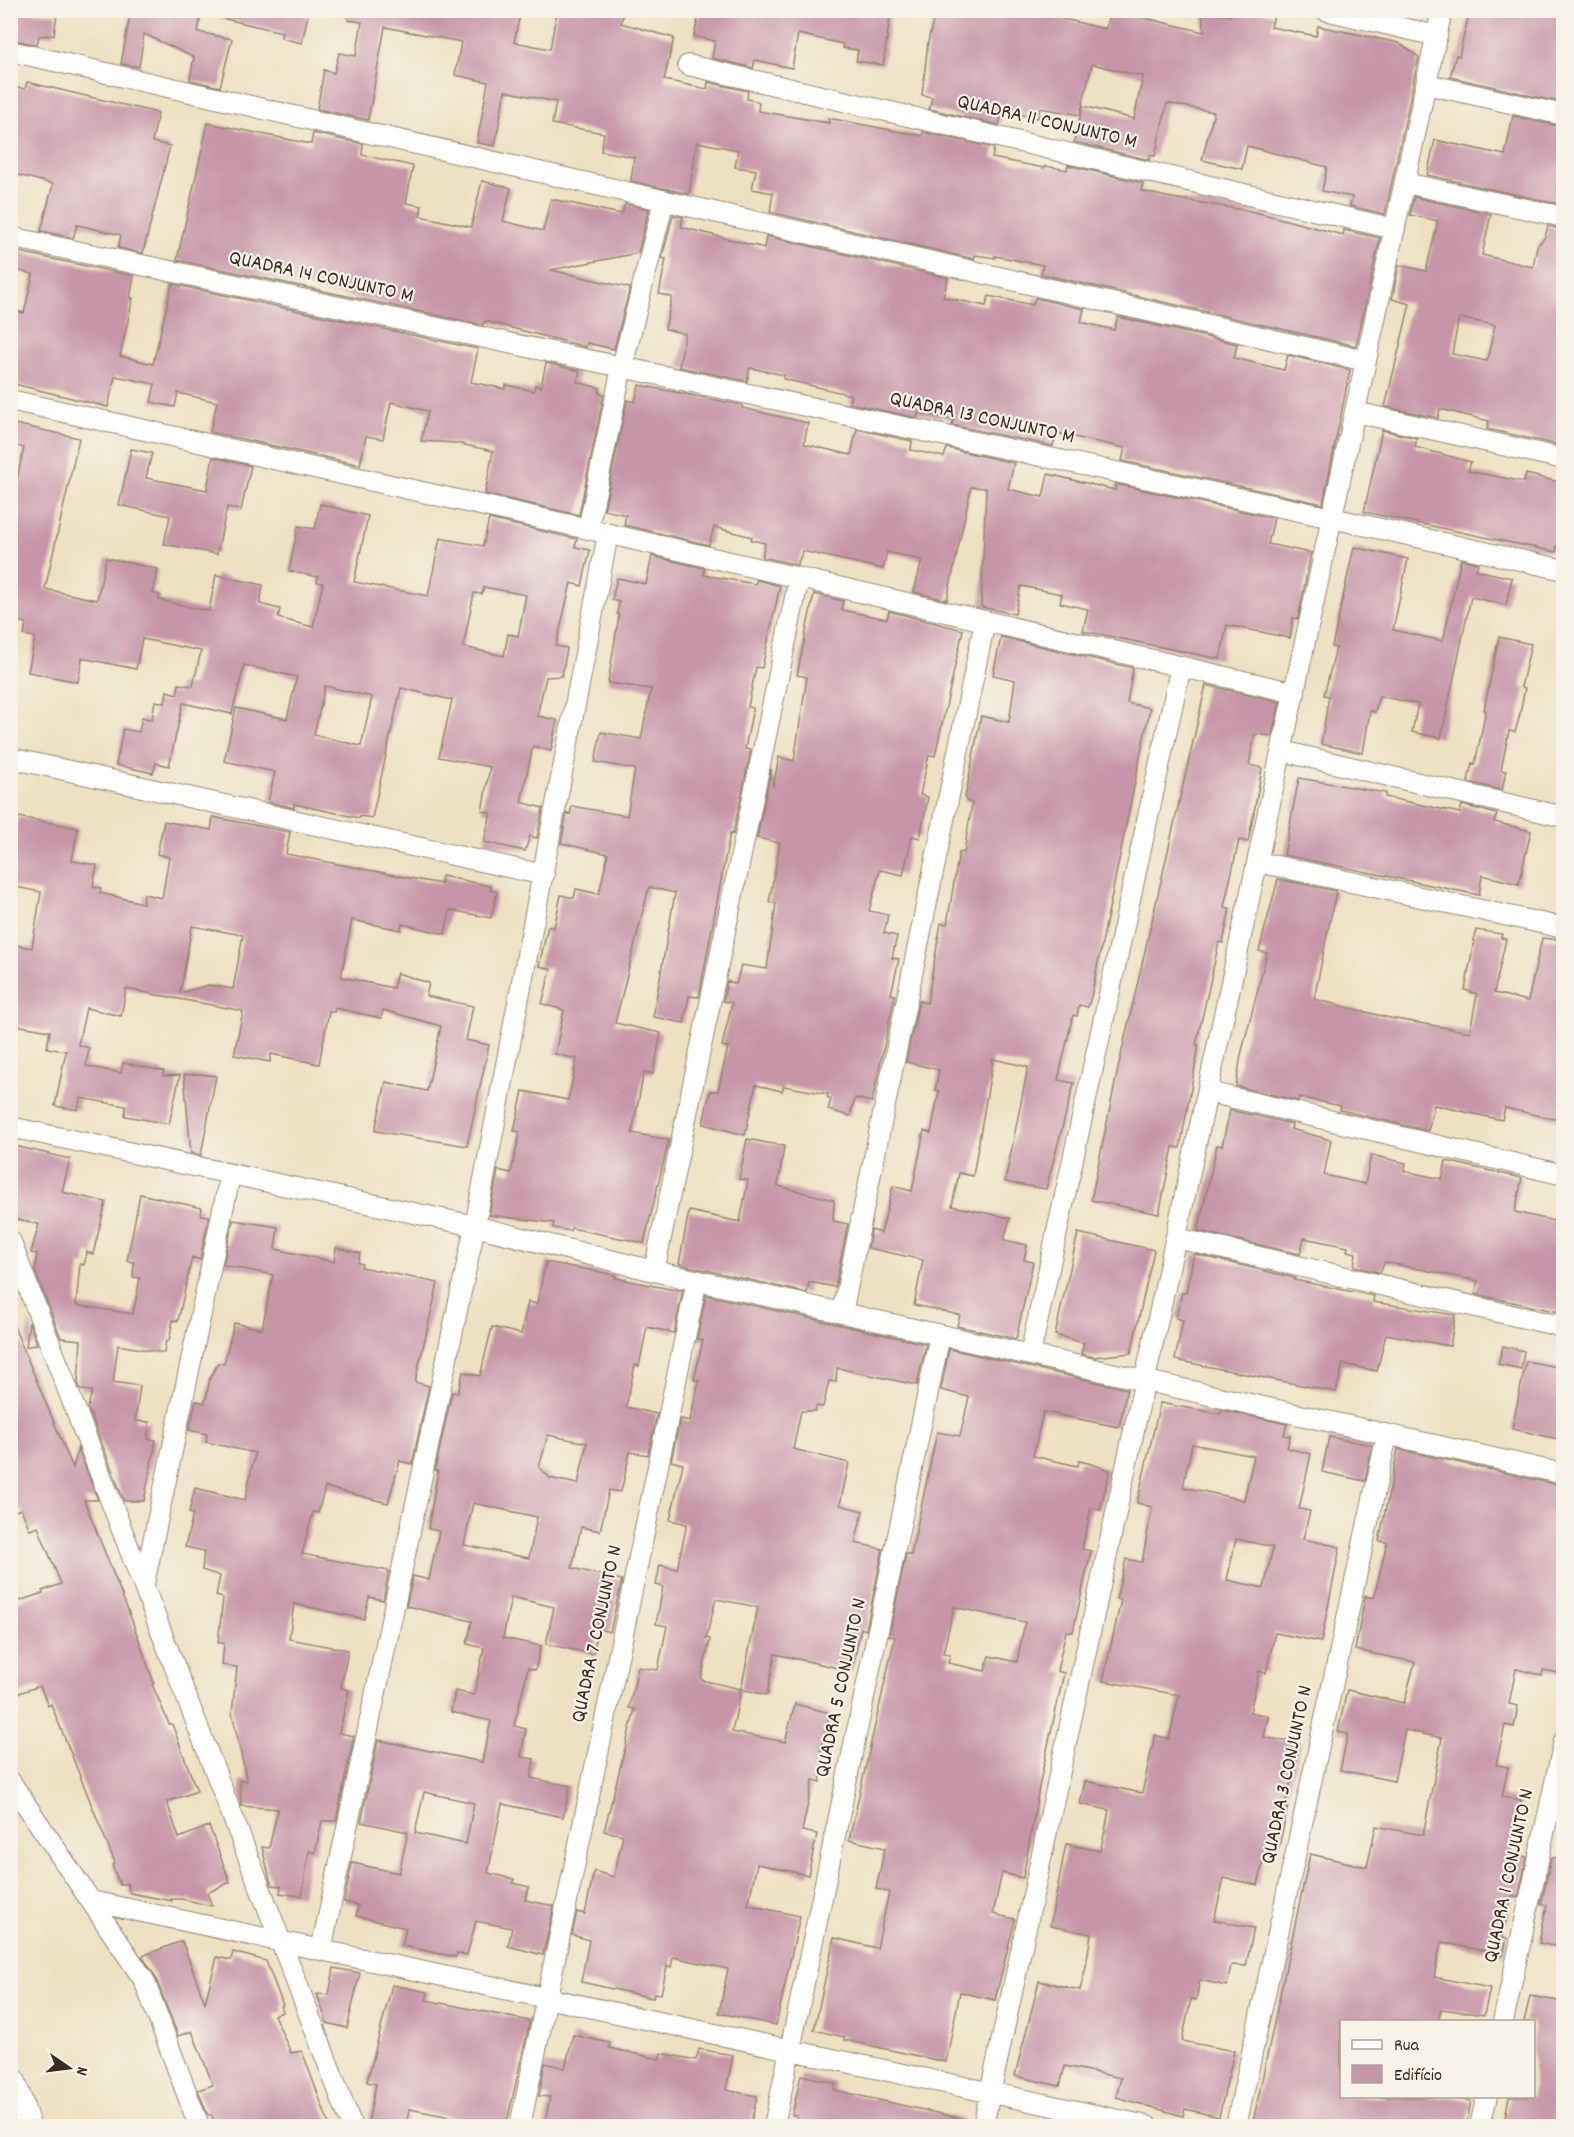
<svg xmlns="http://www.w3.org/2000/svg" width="1574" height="2137" viewBox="0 0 1574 2137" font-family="Dekko,sans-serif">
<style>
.building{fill:#c695a8;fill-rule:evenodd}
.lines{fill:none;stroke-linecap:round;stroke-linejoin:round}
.minor-casing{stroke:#948670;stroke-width:22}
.primary-casing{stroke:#948670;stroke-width:34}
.minor{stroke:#fff;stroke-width:20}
.primary{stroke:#fff;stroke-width:32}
.labels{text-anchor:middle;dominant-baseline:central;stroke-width:4.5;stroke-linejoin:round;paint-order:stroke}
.street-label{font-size:21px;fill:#3b2a1e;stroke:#f7f3e8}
</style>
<rect width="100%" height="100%" fill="#f7f3e8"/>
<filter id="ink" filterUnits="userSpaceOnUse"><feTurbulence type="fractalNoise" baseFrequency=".0167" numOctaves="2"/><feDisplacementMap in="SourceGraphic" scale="12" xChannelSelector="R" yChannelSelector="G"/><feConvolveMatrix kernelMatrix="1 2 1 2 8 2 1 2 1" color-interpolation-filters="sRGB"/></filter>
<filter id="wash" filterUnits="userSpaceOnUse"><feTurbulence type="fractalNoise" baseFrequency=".008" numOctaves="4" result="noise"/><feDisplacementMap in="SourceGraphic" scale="24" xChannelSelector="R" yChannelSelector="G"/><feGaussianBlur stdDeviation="1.35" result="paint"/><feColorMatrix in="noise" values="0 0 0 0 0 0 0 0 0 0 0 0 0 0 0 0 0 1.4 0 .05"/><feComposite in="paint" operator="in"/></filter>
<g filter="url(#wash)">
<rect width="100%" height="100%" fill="#eee1c2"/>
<g id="blocks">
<path class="building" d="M10,10L57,14L54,35L39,36L37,45L10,39Z
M131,10H202L198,32L232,39L220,87L190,80L194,57L144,34L139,67L121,64Z
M222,10H309L302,43L281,38L282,32L221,18Z
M349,10H521L514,42L550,49L557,10H624L621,23L674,38L664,80L707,89L708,82L748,91L747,99L759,102L758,111L829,123L828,118L922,136L923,132L994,148L992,158L1044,168L1045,166L1067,170L1068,165L1143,183L1141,191L1167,197L1255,212L1343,235L1344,230L1380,238L1356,346L1041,274L1043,265L995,256V258L975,255L974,259L770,212L773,193L752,189L756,170L735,167L738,150L697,142L689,194L631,181L634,157L601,151L604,133L552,124L556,102L505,91L495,146L477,143L488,82L455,75L461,42L385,27L368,120L317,109L324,70L334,73L339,53L356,56L362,22L348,20Z
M700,10H885L884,15L890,17L883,65L856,61L858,50L843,48V44L798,34L792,68L755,60L753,68L712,58L715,41L694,36Z
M940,10H1062L1060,18L1105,29L1111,10L1204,32L1202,11L1230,16L1231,10H1253L1274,15L1271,27L1316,36L1318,26L1399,43L1419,57L1385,214L1350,206L1352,197L1322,191L1327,167L1247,146L1242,169L1202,160L1214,112L1167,103L1155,156L1150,155L1149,160L1074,142L1083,106L1134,119L1143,76L1133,74L1092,64L1080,115L1040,108L1038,118L1003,111L999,125L929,109L932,97L922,95L928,42L934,17L938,18Z
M1470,10H1563V103L1450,77L1456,55L1459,56Z
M27,82L158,113L152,142L170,146L143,253L118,248L121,235L77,225L73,238L41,231L53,184L10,173V86L25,89Z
M1513,116L1563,127V205L1427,175L1435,140L1505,155Z
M208,123L311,144L313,133L363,144L362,155L413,166L406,203L422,206L420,216L471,227L482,181L511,188L503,221L543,231L551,199L616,213L622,214L625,204L649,209L638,253L551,270L630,288L614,349L587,343L586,347L485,321L483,325L177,260Z
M1414,197L1491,214L1482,255L1533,267L1537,246L1545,237L1548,226L1563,229V446L1487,429L1489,421L1440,409L1438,418L1385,407L1410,304L1392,299L1399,265L1426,271L1438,221L1410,215ZM1459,318L1495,325L1487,361L1452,354Z
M673,215L683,217L681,227L764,248L766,236L948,278L943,297L986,306L989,296L1033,305L1035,298L1084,309L1081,322L1114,330L1118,317L1237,344L1234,358L1284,370L1288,355L1350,370L1323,504L1122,461L1125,448L1056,433L1053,446L952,425L954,420L918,413L917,418L849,403L851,395L783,379L784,375L750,368L747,381L679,367L685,334L665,329L672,297L659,294L666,259L662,258Z
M10,250L134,276L130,298H133L120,356L153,364L172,284L478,349L471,382L505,389L506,385L534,391L535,385L541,387L546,363L580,371L577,382L600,388L599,393L604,394L579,515L485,494L493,451L456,443L421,441L428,411L391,402L383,439L366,436L360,465L210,432L217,402L178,393L175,407L151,402L155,384L115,376L108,407L10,383V309L24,313L33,274L10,269Z
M639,385L742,405V408L808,423L804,444L851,455L857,429L912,441L911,450L944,457L947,448L1014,463L1008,489L1043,497L1048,474L1115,490L1116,484L1274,518L1268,544L1311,553L1298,619L1293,618L1290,638L1227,625L1220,659L1083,631L1088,609L1060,603L1062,594L1021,586L1015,614L981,607L986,488L971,487L947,600L914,592L922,560L887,552L883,569L803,551L797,565L762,557L765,543L751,540L752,537L714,527L709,545L624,525L626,515L604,510L627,400L635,402Z
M10,423L79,438L45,589L97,600L106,558L158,569L153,593L160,595L159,600L209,611L216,575L263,585L260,604L280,609L278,618L313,627L323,583L317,582L318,577L289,571L298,526L315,529L320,504L368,516L354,582L428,596L440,538L483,546L489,519L577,539L575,547L590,550L582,586L571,583L556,646L567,648L562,676L546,677L537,716L557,720L551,751L533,746L521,802L543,808L537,838L530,836L525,851L484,842L491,813L482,811L490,767L439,757L452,700L401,688L372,818L360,816L359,818L294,804V808L268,802L275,772L224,761L236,708L287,719L297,677L244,665L232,714L183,703L169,766L156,763L153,773L116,765L123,729L139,732L142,717L152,720L155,701L165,703L167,691L177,694L179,684L193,686L201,651L142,639L136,669L82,658L78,682L28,672L35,637L24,635L26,623L10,619V482L16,483L24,448L10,444ZM484,587L526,595L518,636L508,634L504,656L463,647L474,593L482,594ZM325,686L372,697L361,746L314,735Z
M1382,430L1417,438L1415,447L1471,462L1468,471L1524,482L1526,474L1563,483V548L1557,546L1556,552L1364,512Z
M131,449L152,453L146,478L207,490L213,457L251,466L241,510L227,507L217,554L164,544L170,516L119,505Z
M1354,547L1408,559L1393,630L1443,641L1461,559L1478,563L1476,570L1512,578L1506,605L1471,597L1441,738L1412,732L1418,704L1379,696L1375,712L1370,711L1363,753L1321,744L1329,696L1324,695L1336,648L1332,647Z
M652,556L704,568V575L755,584L757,580L780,586L762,668L756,667L748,707L753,708L745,749L751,750L733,834L730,833L699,997L689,996L684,1023L653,1017L675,893L649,887L615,1023L661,1033L653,1074L644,1072L632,1133L669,1140L644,1243L571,1228L570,1231L553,1228L554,1223L489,1215L498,1170L511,1173L520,1132L514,1131L523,1091L568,1100L577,1059L555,1054L564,1010L542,1004L551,969L539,966L548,926L554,928L561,895L574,898L576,889L599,894L608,854L561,843L567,813L570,814L572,806L627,816L635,769L595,762L601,732L641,739L651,689L608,683L619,615L617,614L619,602L612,600L617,578L646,584Z
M814,594L843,601L841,610L887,619L889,611L963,630L935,756L929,755L920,795L928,797L920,838L912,836L903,875L880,870L869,911L888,915L884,933L897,936L892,958L899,959L891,994L895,995L872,1102L855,1098L850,1116L828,1110L831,1099L827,1097L828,1094L784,1086L782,1091L756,1085L745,1135L703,1124L710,1091H718L728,1047L722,1046L732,1003L723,1001L727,981L736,984L741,965L767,969L776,903L769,902L780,843L757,838L771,769L773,787L779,757L794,761L807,677L797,675Z
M1001,637L1133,668L1127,703L1150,708L1091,997L1088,1007L1079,1005L1077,1016L1073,1015L1058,1080L1074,1083L1046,1189L1005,1182L1028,1067L993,1059L973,1176L959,1173L952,1206L1010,1218L1004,1240L1027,1245L1024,1260L1033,1262L1016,1339L957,1326L960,1315L914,1305L923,1260L868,1248L871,1230L881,1233L893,1186L912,1191L924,1131L931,1133L939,1091L935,1090L939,1070L906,1062L919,1001L927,1003L941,923L947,924L959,852L964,853L972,803L966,801L965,798L981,716L1009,722L1015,680L993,675Z
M1499,637L1531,644L1521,687L1525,688L1519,718L1515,732L1509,731L1501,770L1506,771L1502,790L1468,782L1472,763L1475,764L1486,710H1484Z
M1206,685L1280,702L1272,736L1255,734L1249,765L1262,768L1255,807L1248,842L1239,840L1224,907L1230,908L1223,943L1219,942L1196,1045H1199L1180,1148L1173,1147L1159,1214L1091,1200L1119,1064Z
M1299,778L1386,793L1385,797L1460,813L1462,805L1497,814L1494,822L1531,831L1519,884L1482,875L1479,895L1284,855Z
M18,817L78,828L72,861L97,865L93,887L101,888L100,893L143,903L144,894L162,898L169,857L157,854L164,821L211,830L213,817L290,832L286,854L441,884L442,876L491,886L490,890L497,892L491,918L450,910L445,934L402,924L401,930L352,920L341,977L393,988L397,973L429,983L426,996L473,1006L466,1040L489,1045L467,1146L375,1131L386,1082L427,1091L441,1026L383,1010L381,1018L335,1008L334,1012L329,1011L319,1064L271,1054L270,1062L234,1055L243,1011L126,989L121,1016L86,1008L78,1045L89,1048L86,1066L121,1073L123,1063L164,1071L163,1076L180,1075L169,1124L125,1116L126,1106L80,1098L78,1110L55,1106L66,1051L47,1048L50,1031L10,1024V944L32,948L41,892L10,886V852ZM192,926L243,935L233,989L209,985L180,993Z
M1278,879L1336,891L1314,999L1390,1018L1470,1032L1477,994L1465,990L1476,930L1502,934L1501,938L1506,939L1494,993L1528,1001L1542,938L1563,940V1121L1505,1108L1502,1120L1434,1105L1428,1131L1340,1110L1341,1106L1299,1097L1298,1101L1236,1086L1241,1055L1267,953L1259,951Z
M199,1074L216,1076L201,1155L191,1153L184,1075Z
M1230,1110L1292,1124L1291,1129L1331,1140L1324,1175L1365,1184L1371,1155L1406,1163L1404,1171L1442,1179L1446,1161L1522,1178L1515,1212L1563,1223V1313L1475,1294L1478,1281L1385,1262L1380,1273L1354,1266L1356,1253L1347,1251L1348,1247L1304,1238L1300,1254L1198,1231L1217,1145L1222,1146Z
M747,1139L784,1146L778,1186L834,1200L833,1221L848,1224L835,1287L809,1282L807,1293L679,1264L689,1211L740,1222L748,1180L739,1179Z
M15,1146L70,1159L62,1192L106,1202L93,1254L87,1252L84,1265L80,1264L76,1305L133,1314L140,1278L133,1277L134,1262L127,1261L140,1194L202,1208L201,1215L209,1216L200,1260L192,1257L178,1321L173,1320L169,1341H166L164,1353L118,1345L113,1382L140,1386L135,1421L149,1422L148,1439L156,1440L144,1501H124L88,1408L92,1391L81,1390L78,1383L81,1340L61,1338L35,1271L37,1254L31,1253L39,1224L10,1218V1147Z
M233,1220L278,1227L275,1249L334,1262L336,1248L360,1253L358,1263L362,1264L361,1267L438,1283L415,1382L429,1386L412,1464L400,1461L388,1503L325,1487L318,1513L313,1512L302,1554L389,1571L383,1600L369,1597L364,1619L294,1604L289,1639L348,1650L341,1688L349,1690L339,1733L354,1736L336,1821H322L315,1853L309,1851L302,1896L280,1893L281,1886L272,1885L270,1880L262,1847L269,1848L278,1809L241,1806L240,1780L247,1781L232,1713L237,1667L222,1665L224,1643H218L223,1598L216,1596L220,1576L202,1570L204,1551L185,1547L193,1514L189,1513L195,1488L245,1500L255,1453L206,1442L207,1434L189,1430L196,1401L205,1403L210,1378L218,1363L224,1364L234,1323L262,1329L273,1275L223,1265Z
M1078,1233L1154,1250L1131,1353L1094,1357L1081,1354L1084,1343L1055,1335Z
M1194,1254L1295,1278L1294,1280L1374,1296L1373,1302L1455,1315L1450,1346L1386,1334L1377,1371L1343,1364L1336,1392L1175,1360L1183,1320L1176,1318L1182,1293H1186Z
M546,1262L616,1275L615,1278L670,1289L683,1290L674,1333L647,1327L639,1366L635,1365L626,1407L657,1414L648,1455L630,1452L621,1492L609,1490L600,1531L581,1527L572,1568L622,1580L610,1632L598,1629L593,1654L546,1644L554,1607L511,1597L503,1638L541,1646L535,1670L528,1668L514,1726L526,1729L521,1757L534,1759L531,1778L570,1786L563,1817L502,1804L488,1873L514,1879L513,1883L529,1887L525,1900L554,1906L543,1955L508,1946L512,1928L476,1921L467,1955L457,1953L456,1957L402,1946L406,1928L356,1916L358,1905L344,1902L352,1863L399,1873L408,1832L361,1822L378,1740L482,1762L491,1721L451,1712L455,1691L474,1695L484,1648L467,1644L472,1621L406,1606L413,1576L429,1580L439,1531L428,1529L438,1471L435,1470L452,1392L458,1393L463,1372L480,1376L492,1327L521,1334L528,1302L537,1304ZM548,1435L587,1443L578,1484L550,1478L539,1467ZM473,1503L537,1517L529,1558L464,1545ZM424,1792L474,1803L466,1844L415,1833Z
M706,1295L926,1344L917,1385L837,1368L836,1382L829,1381L823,1407L816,1406L815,1411H801L793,1449L849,1463L840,1505L863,1511L855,1543L883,1549L866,1630L861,1628L852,1671L775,1654L767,1695L741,1689L758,1607L716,1599L706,1638L710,1639L701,1680L741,1689L732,1732L785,1742L795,1704L830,1713L820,1750L826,1751L820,1782L813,1780L802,1831L817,1834L808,1875L757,1864L748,1905L800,1916L776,2025L719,2013L728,1969L673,1957L671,1967L667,1966L661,1994L654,1993L653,1998L581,1982L589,1940L572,1935L577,1912L585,1914L594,1871L614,1877L623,1835L604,1831L635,1709L629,1708L638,1667L658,1670L667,1626L656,1624L663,1587L656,1585L660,1565L677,1569L687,1524L670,1520L683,1464L671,1461L680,1419L690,1421L699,1380H694L703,1340L697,1339Z
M10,1317L73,1468L78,1448L98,1500H84L133,1623L154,1683L152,1684L169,1724H172L197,1791L167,1802L179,1838L209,1826L230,1882L207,1893L212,1906L182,1899H171L172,1901L130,1893L127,1883L120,1885L112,1865L115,1863L51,1704L48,1706L40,1686L10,1696V1604L43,1593L42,1591L61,1584L38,1527L30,1530L21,1509L10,1513Z
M29,1322L37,1344L26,1347Z
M1503,1346L1524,1351L1521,1369L1498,1364Z
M949,1349L1127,1389L1119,1427L1043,1412L1033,1456L1078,1466L1079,1461L1088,1463L1110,1470L1100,1510L1091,1508L1082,1549L1091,1551L1073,1632L1066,1631L1057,1671L1064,1673L1040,1782L1023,1878L1002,1873L993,1914L1015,1919L995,2000L960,1992L946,2062L844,2040V2037L814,2030L834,1938L877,1948L889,1892L876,1889L885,1848L849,1840L895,1637L889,1636L906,1554L911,1555L937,1432L960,1436L969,1397L941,1390ZM954,1607L1025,1622L1017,1662L989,1656L985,1671L948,1663L950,1655L943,1653Z
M1526,1361L1563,1368V1440L1512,1429Z
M1160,1403L1220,1414L1222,1410L1287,1424L1284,1435L1290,1436L1287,1448L1311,1454L1299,1509L1310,1511L1303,1539L1340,1547L1321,1642L1275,1633L1266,1673L1259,1671L1250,1712L1268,1716L1264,1737L1300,1744L1285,1806H1288L1279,1847L1266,1849L1258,1885L1224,1878L1214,1920L1254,1928L1246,1966L1231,1965L1227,1986L1200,1980L1196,2000L1191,1999L1182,2041L1234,2051L1219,2117L1185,2109L1183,2116L1116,2097L1121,2078L1065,2066L1060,2086L1015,2076L1039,1981L1080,1990L1086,1966L1091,1934L1050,1926L1066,1844L1100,1851L1105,1831L1109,1810L1080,1804L1085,1781L1142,1793L1155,1735L1169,1739L1179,1695L1103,1681L1121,1600L1116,1599L1126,1559L1142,1562L1152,1507L1137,1503ZM1192,1444L1254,1456L1244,1500L1183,1487ZM1236,1539L1273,1547L1264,1588L1227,1580Z
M1329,1437L1372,1445L1365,1481L1322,1472Z
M1398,1449L1563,1486V1674L1543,1670L1542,1675L1516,1669L1509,1704L1518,1706L1514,1727L1505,1725L1496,1765L1508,1767L1502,1796L1521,1800L1510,1856L1527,1857L1518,1898L1512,1896L1502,1937L1507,1938L1503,1955L1441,1942L1434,1977L1490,1988L1484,2015L1441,2009L1438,2022H1341V2097H1449L1471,2101L1466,2127H1252L1310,1854L1367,1867L1376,1826L1423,1835L1442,1738L1405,1730L1394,1781L1340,1770L1348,1734L1338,1732L1347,1690L1404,1703L1415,1662L1355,1650L1365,1596L1374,1598L1387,1542L1379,1541Z
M1551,1858H1563V1948L1539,1943L1547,1905L1541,1904Z
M182,1941L205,2003L217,1957L231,1960L233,1952L266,1961L283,2005L281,2006L283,2012L274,2015L291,2053L302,2051L330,2127H216L212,2116L207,2114L198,2090L213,2085L192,2031L178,2036L155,1976L142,1956Z
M334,1968L360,1973L347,2028L327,2023L317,1994L329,1995Z
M392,1985L428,1992L426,2000L530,2021L506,2127H454L456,2118L409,2109L406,2127H367L376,2084L367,2082Z
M1530,1996L1563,2002V2127H1503L1509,2097H1533V2022H1524Z
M573,2035L610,2043L609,2048L659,2059L661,2053L696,2060L699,2049L733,2055L726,2090L757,2096L750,2127H544L550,2097L539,2096L545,2063L565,2068Z
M801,2075L835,2083L834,2090L964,2119L963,2127H795L797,2116L792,2115Z"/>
</g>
</g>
<g filter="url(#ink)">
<use href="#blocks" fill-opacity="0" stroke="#948670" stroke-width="1.5"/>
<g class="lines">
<g class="minor-casing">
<path id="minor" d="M1325,10L1437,36
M10,51L1366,361
M688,65L1395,229
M1426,84L1564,115
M1405,183L1564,217
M10,237L1332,518L1564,570
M10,400L588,529L1295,693
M1355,412L1564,459
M588,529L622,367L664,200
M1282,751L1564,817
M10,758L544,875
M1258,862L1564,928
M1208,1092L1564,1175
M10,1127L475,1226L654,1271L1564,1474
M1176,1238L1564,1327
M10,1240L352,2126
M654,1271L799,578
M842,1313L985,621
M1030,1355L1181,666
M144,1584L230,1176
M10,1781L144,1980L199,2126
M91,1901L1147,2126
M321,1950L475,1226L608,534
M1503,2022L1564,1741
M520,2126L697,1280
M774,2126L940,1335
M983,2126L1442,10
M1236,2126L1387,1435
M1480,2126L1487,2096"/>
</g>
<g class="primary-casing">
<path id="primary" d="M10,2083L24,2126"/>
</g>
<use href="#minor" class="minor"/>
<use href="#primary" class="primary"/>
</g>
</g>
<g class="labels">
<g class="street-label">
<text transform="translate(1047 123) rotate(13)">QUADRA 11 CONJUNTO M</text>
<text transform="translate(321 278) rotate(12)">QUADRA 14 CONJUNTO M</text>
<text transform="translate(982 419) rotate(12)">QUADRA 13 CONJUNTO M</text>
<text transform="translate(598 1634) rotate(-78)">QUADRA 7 CONJUNTO N</text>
<text transform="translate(842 1688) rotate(-78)">QUADRA 5 CONJUNTO N</text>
<text transform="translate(1288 1775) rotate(-78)">QUADRA 3 CONJUNTO N</text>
<text transform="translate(1510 1876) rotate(-78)">QUADRA 1 CONJUNTO N</text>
</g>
</g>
<rect width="1574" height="2137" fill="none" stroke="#f7f3e8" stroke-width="36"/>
<rect x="1340" y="2020" width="195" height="78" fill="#f7f3e8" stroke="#aca397" stroke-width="1.5"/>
<rect x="1352" y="2040" width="30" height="9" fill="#ffffff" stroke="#aca397" stroke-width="1.5"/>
<text x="1394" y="2050" font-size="18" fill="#3b2a1e">Rua</text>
<rect x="1352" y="2065" width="30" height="18" fill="#c695a8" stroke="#aca397" stroke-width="1.5"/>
<text x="1394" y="2080" font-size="18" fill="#3b2a1e">Edifício</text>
<g transform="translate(69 2068) rotate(104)" stroke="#f7f3e8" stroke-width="4.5" paint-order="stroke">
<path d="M0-4.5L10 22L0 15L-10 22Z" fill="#3b2a1e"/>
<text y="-9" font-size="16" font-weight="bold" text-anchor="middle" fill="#3b2a1e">N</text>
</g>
</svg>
